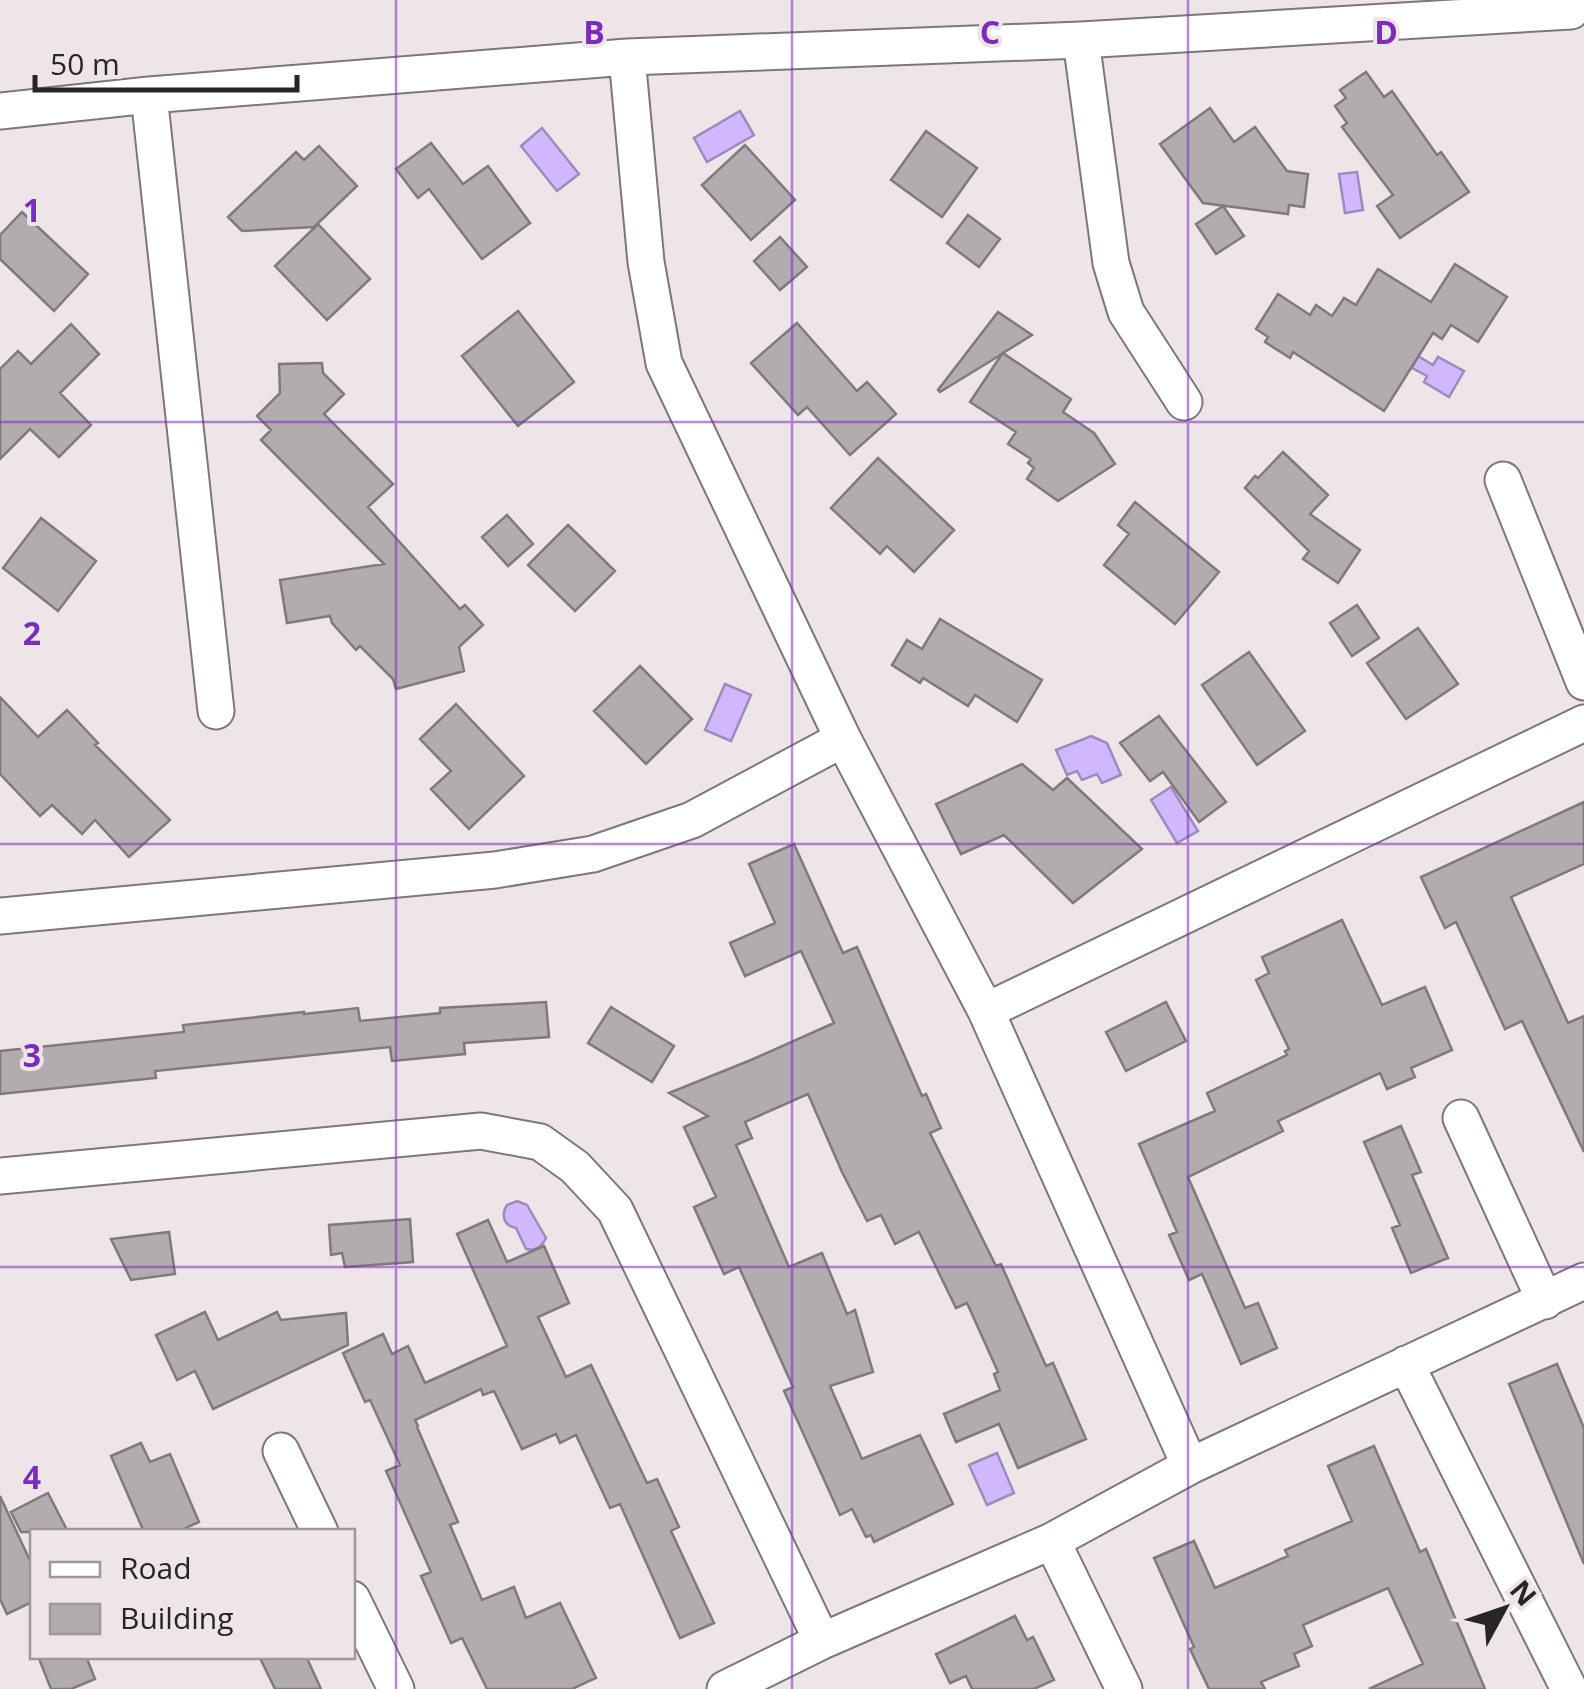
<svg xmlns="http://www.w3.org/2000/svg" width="1584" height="1689" viewBox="0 0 1584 1689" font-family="'Open Sans',sans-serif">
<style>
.water{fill:#d0b7fe;stroke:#9e8bbd;stroke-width:2.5}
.building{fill:#b2acb1;stroke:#7f7a7e;stroke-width:2.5}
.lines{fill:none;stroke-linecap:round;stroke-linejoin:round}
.minor-casing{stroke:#7e7779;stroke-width:39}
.minor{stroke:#fff;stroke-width:35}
.grid{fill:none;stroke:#7b2cbf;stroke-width:2.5;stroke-opacity:0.55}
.grid-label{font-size:32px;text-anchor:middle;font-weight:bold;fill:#7b2cbf;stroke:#ede5e7;stroke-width:8;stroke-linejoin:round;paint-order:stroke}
</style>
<rect width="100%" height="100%" fill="#ede5e7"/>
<path class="water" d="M740,111L754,135L707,162L694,138Z
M542,128L579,174L557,191L521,146Z
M1357,172L1363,210L1345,213L1339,174Z
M1418,356L1433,365L1438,357L1464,371L1449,397L1424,382L1427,376L1412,368Z
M725,684L751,695L731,741L705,730Z
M1091,736L1107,743L1121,775L1102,783L1097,774L1082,780L1077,771L1067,775L1056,750Z
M1171,787L1198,831L1177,843L1151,800Z
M517,1201L527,1205L546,1238C542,1247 536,1251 526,1249L516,1228C503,1226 501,1214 507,1205Z
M997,1453L1014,1493L987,1505L969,1465Z"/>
<path class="building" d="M1366,72L1384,97L1392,91L1437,155L1441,152L1469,192L1400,238L1377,206L1393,195L1342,127L1347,123L1335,106L1346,98L1340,90Z
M1210,108L1234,142L1255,127L1287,171L1308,174L1304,207L1289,205L1288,214L1203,203L1160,144Z
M926,131L977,168L942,217L891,180Z
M431,143L463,184L488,166L530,223L482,259L429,189L418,198L396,169Z
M745,145L795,200L751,240L702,185Z
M319,146L357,186L314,227L242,231L228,217L296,152L304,160Z
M1223,206L1244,236L1216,254L1196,224Z
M22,212L88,274L54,311L0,259V235Z
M968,215L1000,239L979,267L947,243Z
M318,224L370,279L327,320L275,266Z
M780,237L807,267L780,290L754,261Z
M1455,264L1507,297L1478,342L1451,325L1442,339L1433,333L1384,411L1293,352L1290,358L1265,342L1268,337L1256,329L1278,294L1310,315L1316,305L1332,316L1344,298L1356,305L1378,269L1431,302Z
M518,311L574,382L518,426L462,356Z
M998,312L1032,335L1003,353L1071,399L1063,412L1094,433L1115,464L1058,501L1027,479L1034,468L1028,463L1031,459L1008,444L1016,432L970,402L1002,354L940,392L938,390Z
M797,323L857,391L867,382L896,414L850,455L807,407L798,415L751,363Z
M71,324L99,354L60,393L91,425L59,457L30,429L0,459V369L18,351L31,364Z
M322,363L323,373L344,394L324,414L393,484L368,507L460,609L465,605L483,625L459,647L464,671L396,689L393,679L360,646L356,650L332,623L330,616L287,623L280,580L384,564L261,440L271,430L257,416L280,393L279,364Z
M1283,452L1328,495L1310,514L1360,550L1338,583L1303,559L1309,551L1245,488L1255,476L1258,478Z
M878,458L954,530L914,572L887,546L880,554L831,508Z
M1135,502L1219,572L1175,624L1104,565L1129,534L1118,525Z
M507,515L533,544L508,566L482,537Z
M41,518L96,561L58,611L3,568Z
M568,525L615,571L575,611L528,565Z
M1357,605L1379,638L1352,656L1330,623Z
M940,619L1042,680L1017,722L975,695L968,706L923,678L920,683L892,665L907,640L922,649Z
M1418,628L1458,684L1406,719L1367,663Z
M1249,652L1305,731L1257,765L1202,685Z
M640,666L692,719L646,764L594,711Z
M0,697L38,737L67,710L98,743L95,745L170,820L129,857L95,820L82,834L52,805L40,816L0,774Z
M456,704L524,776L469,829L431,789L451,771L420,739Z
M1159,716L1226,802L1199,822L1163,772L1150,781L1120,743Z
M1022,764L1053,790L1067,778L1142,849L1073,903L1004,835L961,854L936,804Z
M1584,802V864L1511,897L1568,1023L1584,1016V1152L1522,1021L1505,1029L1456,922L1445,928L1421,877Z
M794,844L843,953L857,947L922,1096L926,1094L941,1128L930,1133L996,1266L1001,1264L1046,1366L1053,1363L1086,1439L1018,1468L999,1424L956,1442L944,1414L1000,1390L994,1374L998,1372L967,1303L956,1308L919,1232L895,1244L881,1215L867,1221L842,1172L808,1094L745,1122L752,1138L736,1145L789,1267L822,1253L847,1314L855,1310L873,1372L830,1386L862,1459L920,1435L953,1504L874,1542L871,1535L866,1537L852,1509L840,1515L784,1391L793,1387L739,1267L724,1274L694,1207L716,1197L684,1127L708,1116L669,1093L751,1060L834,1023L801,951L745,976L730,943L775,923L749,864Z
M1342,920L1382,1005L1425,987L1452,1050L1411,1068L1415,1077L1387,1089L1380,1073L1278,1121L1283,1131L1188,1177L1245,1308L1258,1303L1277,1348L1241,1364L1202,1274L1189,1280L1169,1235L1177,1232L1139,1144L1215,1111L1207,1093L1287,1055L1285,1051L1289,1049L1256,980L1269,973L1262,957Z
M546,1002L549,1037L464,1043L465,1054L392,1061L390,1047L155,1071L156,1078L0,1094V1051L184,1032L183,1025L304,1012V1014L358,1008L360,1021L440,1013V1008Z
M1166,1002L1186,1041L1126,1071L1106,1032Z
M611,1007L674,1046L652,1082L588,1043Z
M1401,1126L1421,1172L1412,1175L1448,1258L1411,1273L1392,1228L1400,1225L1364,1142Z
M410,1219L413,1262L345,1267L342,1253L331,1255L329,1225Z
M488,1220L507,1262L544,1246L569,1303L538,1317L566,1377L591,1365L647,1483L657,1479L679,1527L671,1531L714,1623L680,1638L620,1504L610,1508L576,1435L560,1443L556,1434L522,1449L494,1391L483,1395L481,1389L415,1420L418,1426L417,1427L458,1522L450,1525L482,1600L514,1587L526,1618L560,1603L596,1678L572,1689H487L462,1638L451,1643L421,1576L431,1572L386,1471L400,1465L370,1400L365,1402L343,1353L383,1334L392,1354L408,1346L425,1383L507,1346L457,1234Z
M169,1232L175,1274L131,1280L111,1239Z
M205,1312L218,1340L277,1312L281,1320L346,1313L348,1345L213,1409L195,1371L177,1380L156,1335Z
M1557,1364L1584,1428V1564L1509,1384Z
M141,1443L150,1462L170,1454L199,1522L177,1532H144L111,1456Z
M1374,1446L1420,1552L1426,1549L1485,1689H1369L1423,1664L1388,1588L1303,1625L1312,1646L1294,1654L1299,1666L1261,1682L1265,1689H1209L1190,1649L1194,1647L1154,1558L1194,1541L1215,1588L1288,1556L1285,1550L1352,1521L1328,1466Z
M48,1493L68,1532H21L11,1512Z
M0,1496L32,1565V1602L7,1614L0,1599Z
M1015,1616L1027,1640L1033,1637L1054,1680L1034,1689H972L966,1676L950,1683L936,1654Z
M38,1656H86L95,1679L71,1689H51Z
M259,1656H306L321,1689H275Z"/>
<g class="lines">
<g class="minor-casing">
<path id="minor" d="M1081,40L1111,263L1126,312L1184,402
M627,57L646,262L664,363L843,739L986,1011L1190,1466
M149,95L216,711
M0,111L149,95L627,57L1081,40L1571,11
M1503,480L1584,682
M0,916L495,870L593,854L692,820L843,739
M986,1011L1584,723
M1461,1118L1545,1301
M0,1176L481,1131L540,1142L575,1167L615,1210L822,1641
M1406,1364L1569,1689
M281,1451L320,1532
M1052,1541L1124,1689
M352,1599L396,1689
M725,1689L822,1641L1052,1541L1190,1466L1584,1281"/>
</g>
<use href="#minor" class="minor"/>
</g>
<path class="grid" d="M396,0V1689M792,0V1689M1188,0V1689M0,422H1584M0,844H1584M0,1267H1584"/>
<g class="grid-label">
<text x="594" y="44">B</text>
<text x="990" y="44">C</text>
<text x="1386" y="44">D</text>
<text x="32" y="222">1</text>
<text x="32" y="645">2</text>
<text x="32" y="1067">3</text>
<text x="32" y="1489">4</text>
</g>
<rect x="30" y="1529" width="325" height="130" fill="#ede5e7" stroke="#9e989a" stroke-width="2.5"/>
<rect x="50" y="1562" width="50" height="15" fill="#ffffff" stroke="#9e989a" stroke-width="2.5"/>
<text x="120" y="1579" font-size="30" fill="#282526">Road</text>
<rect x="50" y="1604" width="50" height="30" fill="#b2acb1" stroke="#9e989a" stroke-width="2.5"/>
<text x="120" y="1629" font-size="30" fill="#282526">Building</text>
<g transform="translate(1504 1609) rotate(50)" stroke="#ede5e7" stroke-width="8" paint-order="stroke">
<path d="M0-8L18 38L0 25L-18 38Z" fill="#282526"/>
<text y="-15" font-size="28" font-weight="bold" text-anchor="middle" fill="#282526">N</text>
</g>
<path d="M35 75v15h262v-15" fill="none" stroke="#282526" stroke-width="5"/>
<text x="50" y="75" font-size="30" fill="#282526" stroke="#ede5e7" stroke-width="8" paint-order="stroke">50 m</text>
</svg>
